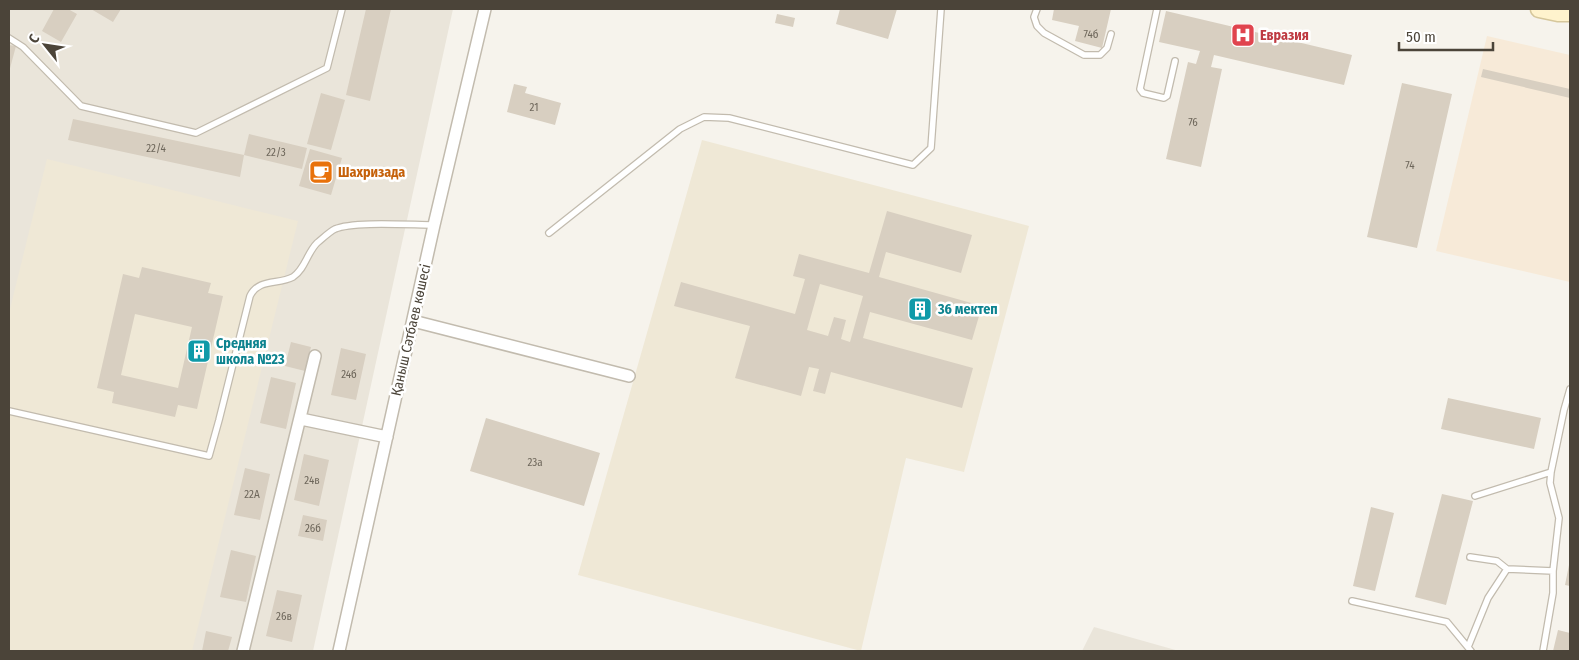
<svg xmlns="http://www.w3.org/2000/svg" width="1579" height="660" viewBox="0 0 1579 660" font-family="'Fira Sans Condensed',sans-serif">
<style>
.residential{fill:#eae5da}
.commercial{fill:#f7ead8}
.education{fill:#efe8d6}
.building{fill:#d8cfc1;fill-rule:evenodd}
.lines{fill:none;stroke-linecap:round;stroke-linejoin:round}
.lane-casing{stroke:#c2bbae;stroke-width:8}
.street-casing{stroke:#c2bbae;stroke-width:14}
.secondary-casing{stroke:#d6c79b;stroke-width:19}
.lane{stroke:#fff;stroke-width:5.5}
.street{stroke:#fff;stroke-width:11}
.secondary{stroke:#fff3cd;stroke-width:16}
.labels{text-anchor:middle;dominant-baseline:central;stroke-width:5;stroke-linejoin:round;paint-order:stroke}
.number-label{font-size:11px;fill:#6e675b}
.health-label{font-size:14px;font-weight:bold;fill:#be3a42;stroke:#fff;text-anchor:start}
.food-label{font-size:14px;font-weight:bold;fill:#c56008;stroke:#fff;text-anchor:start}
.culture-label{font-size:14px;font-weight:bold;fill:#0d838f;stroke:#fff;text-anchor:start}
.street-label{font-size:14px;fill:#4b4439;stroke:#fff}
</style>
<rect width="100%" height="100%" fill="#f6f3ec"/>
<path class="residential" d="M9,9H453L313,651H9Z
M1094,627L1179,651H1082Z"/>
<path class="commercial" d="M1487,36L1570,55V282L1436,251Z"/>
<path class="education" d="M702,140L1029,226L964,472L906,458L861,651L578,575Z
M47,159L298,221L192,651H9V313Z"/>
<path class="building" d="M54,9H68L77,14L61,42L42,31Z
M91,9H121L113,22Z
M366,9H391L370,101L346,95Z
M840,9H897L888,39L836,24Z
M1054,9H1111L1102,48L1075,41L1079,26L1052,20Z
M1166,11L1352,55L1344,85L1214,55L1211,67L1222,69L1201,167L1166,159L1188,62L1196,64L1200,51L1159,42Z
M777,14L795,18L793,27L775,23Z
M9,45L16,46L9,72Z
M1483,69L1570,89V98L1481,77Z
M1402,83L1452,94L1417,248L1367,237Z
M514,84L527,87L525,93L561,103L555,125L507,112Z
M321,93L345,100L331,150L307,144Z
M73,119L244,155L240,177L68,140Z
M249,134L307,148L302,169L244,155Z
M310,149L342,158L331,195L299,186Z
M887,211L972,235L961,273L886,252L879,277L982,306L972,340L870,312L863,338L973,368L962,408L831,372L825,394L813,391L819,369L809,367L801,396L735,378L750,326L674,306L681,282L795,314L805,279L793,276L799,254L869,273ZM820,284L863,296L850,342L841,339L846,320L834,317L828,336L807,330Z
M142,267L211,283L208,293L223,296L197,409L178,405L175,417L112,403L114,392L97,388L123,274L139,278ZM135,314L192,327L178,388L121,375Z
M291,342L311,347L305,371L285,366Z
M341,348L366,354L356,400L331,395Z
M271,377L296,383L286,429L260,423Z
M1448,398L1541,418L1534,449L1441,429Z
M486,418L600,453L584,506L470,471Z
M304,454L329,460L319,506L294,500Z
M245,468L270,474L260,520L234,515Z
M1442,494L1473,501L1446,605L1415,597Z
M1371,507L1394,513L1375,591L1353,586Z
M303,515L327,520L323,541L298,536Z
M231,550L256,556L246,602L220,597Z
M1569,565H1570V586L1565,585Z
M277,590L302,595L292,642L266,636Z
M1558,630L1570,633V651H1553Z
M206,631L232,637L228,651H202Z"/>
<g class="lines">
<g class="lane-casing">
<path id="lane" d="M1037,9L1034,17L1037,26L1044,33L1084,55H1100L1107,48L1111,34
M1157,9L1140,89L1143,93L1164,98L1167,96L1175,61
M9,38L23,47L81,106L196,133L327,68L342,9
M549,233L680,129L704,117L729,118L913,165L931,148L941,9
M9,411L209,456L219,420L250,296C259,278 278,285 293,277C305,269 307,253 317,243C322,239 329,232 335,229C353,221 411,225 434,225
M1475,496L1551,472
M1470,557L1497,561L1507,569
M1352,601L1447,622L1471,651
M1468,647L1488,598L1507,569L1553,571L1559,518L1550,483L1551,472L1564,410L1570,389
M1543,651L1553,593V571"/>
</g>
<g class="street-casing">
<path id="street" d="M413,321L629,376
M301,419L387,437
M243,651L315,356
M339,651L434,225L485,9"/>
</g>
<g class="secondary-casing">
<path id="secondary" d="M1539,9L1558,13H1570"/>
</g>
<use href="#lane" class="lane"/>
<use href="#street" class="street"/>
<use href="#secondary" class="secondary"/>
</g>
<defs>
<g id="hospital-square" transform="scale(1.25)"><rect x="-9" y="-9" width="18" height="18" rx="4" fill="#e0444e" stroke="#fff"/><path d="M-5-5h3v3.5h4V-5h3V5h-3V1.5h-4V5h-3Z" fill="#fff"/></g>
<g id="cafe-square" transform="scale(1.25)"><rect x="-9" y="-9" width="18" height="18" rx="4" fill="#e8710a" stroke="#fff"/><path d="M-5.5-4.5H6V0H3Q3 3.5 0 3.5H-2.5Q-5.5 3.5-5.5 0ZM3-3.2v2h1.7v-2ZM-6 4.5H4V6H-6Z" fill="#fff"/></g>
<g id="building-square" transform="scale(1.25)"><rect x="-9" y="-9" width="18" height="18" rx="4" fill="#0f9aa8" stroke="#fff"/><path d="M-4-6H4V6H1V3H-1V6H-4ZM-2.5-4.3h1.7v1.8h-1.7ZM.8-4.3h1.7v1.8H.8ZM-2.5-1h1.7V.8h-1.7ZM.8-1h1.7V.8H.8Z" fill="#fff"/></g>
</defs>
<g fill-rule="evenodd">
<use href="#hospital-square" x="1243" y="35"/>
<use href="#cafe-square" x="321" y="172"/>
<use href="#building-square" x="920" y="309"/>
<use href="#building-square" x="199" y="351"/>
</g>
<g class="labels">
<g class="number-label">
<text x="1091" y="34">74б</text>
<text x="534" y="107">21</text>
<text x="1193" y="122">76</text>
<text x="156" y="148">22/4</text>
<text x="276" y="152">22/3</text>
<text x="1410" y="165">74</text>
<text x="349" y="374">24б</text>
<text x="535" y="462">23а</text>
<text x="312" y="480">24в</text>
<text x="252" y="494">22А</text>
<text x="313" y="528">26б</text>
<text x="284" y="616">26в</text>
</g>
<g class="health-label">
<text x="1260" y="35">Евразия</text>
</g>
<g class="food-label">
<text x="338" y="172">Шахризада</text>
</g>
<g class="culture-label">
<text x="938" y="309">36 мектеп</text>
<text x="216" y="343">Средняя<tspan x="216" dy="16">школа №23</tspan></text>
</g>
<g class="street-label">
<text transform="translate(411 330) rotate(-77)">Қаныш Сәтбаев көшесі</text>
</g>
</g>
<rect width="1579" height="660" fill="none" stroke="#4b4439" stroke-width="20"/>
<g transform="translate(45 45) rotate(300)" stroke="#ffffff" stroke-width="4" paint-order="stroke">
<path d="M0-4L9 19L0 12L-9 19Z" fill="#4b4439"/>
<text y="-8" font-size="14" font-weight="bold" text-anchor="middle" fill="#4b4439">С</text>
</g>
<path d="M1399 42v8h94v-8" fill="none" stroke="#4b4439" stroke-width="2.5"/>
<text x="1406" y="42" font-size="15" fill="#4b4439" stroke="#ffffff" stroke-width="4" paint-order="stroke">50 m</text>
</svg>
